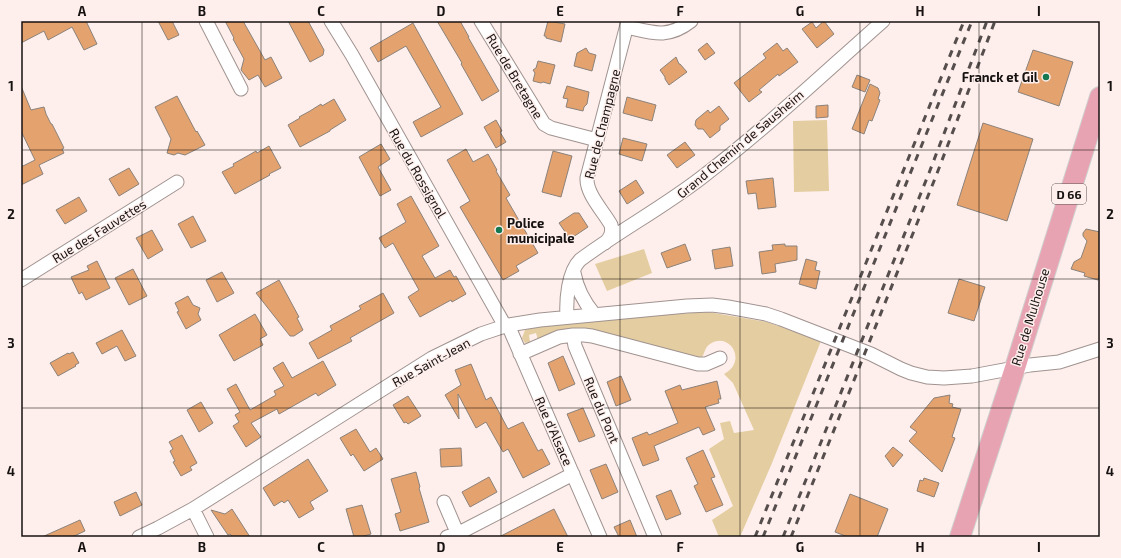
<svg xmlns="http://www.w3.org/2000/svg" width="1121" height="558" viewBox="0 0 1121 558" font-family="'Exo 2',sans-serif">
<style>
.green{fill:#e4cda0}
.building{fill:#e4a26e;stroke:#8c827a}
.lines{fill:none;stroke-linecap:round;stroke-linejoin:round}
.street-casing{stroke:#a09390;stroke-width:15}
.primary-casing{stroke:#d0d0cf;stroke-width:22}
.street{stroke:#fff;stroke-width:13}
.primary{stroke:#e8a3b2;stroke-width:20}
.rail{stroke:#554e4d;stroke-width:3;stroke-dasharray:7 7;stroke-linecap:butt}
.grid{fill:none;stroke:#161211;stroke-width:1;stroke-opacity:0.55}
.poi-dot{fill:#167850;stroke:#feefec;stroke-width:1.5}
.labels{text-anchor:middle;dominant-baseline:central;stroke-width:3;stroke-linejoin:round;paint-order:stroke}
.shield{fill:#feefec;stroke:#5c5453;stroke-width:1}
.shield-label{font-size:12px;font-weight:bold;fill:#161211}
.street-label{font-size:13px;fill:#161211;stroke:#feefec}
.poi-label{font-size:13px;font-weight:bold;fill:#161211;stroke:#feefec;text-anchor:end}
.neatline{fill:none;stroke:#161211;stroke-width:1.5}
.grid-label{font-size:13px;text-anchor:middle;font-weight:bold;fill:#161211}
</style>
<rect width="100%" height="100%" fill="#feefec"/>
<path class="green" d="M827,120L829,191L794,192L793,121Z
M644,249L652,273L607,291L595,264Z
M708,312L767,322L821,341L772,463L740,537H719L712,520L733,506L709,449L724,439L720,423L730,421L734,433L754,430L733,383L724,374C748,362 730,331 710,344C704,348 705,354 701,359L581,329L571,328L538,340L536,333L529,335L530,342L525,343L522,338L525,330L535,327L627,317Z"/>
<path class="building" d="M21,21H86L97,44L84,50L72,27L48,40L44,31L21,43Z
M158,21H172L179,35L168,40Z
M225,21H243L265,60L271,57L282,78L265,87L258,75L249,80L241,70L244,59L233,39L234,38Z
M288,21H308L324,50L323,55L310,62Z
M437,21H460L469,37H468L499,91L482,101L461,64L462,63Z
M548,21L565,24L561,42L546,38V36H544Z
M824,21L834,34L817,48L802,29L812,22L816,28Z
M413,23L463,114L421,137L413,122L441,107L406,46L378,62L370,48Z
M707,43L715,53L705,60L698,50Z
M777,43L783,51L787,48L798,62L779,76L778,74L759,90L762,92L749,102L734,83L766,58L763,54Z
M586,48L589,53L596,55L592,71L574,66L577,53Z
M1033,50L1073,62L1059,106L1018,92Z
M676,57L679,64H680L687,72L669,85L665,79V77L660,70Z
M538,61L555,65L550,84L543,82L541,83L533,81L535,73L533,70L536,68Z
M857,75L870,80L865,92L852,87Z
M870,84L878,88L880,93L878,99L880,100L872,121L869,120L864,134L852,129Z
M21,86L31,110L44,107L46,114L51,124H52L64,148L62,149L64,153L39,165L43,174L21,185V167L35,160L21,131Z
M567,86L589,92L587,104L584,107L583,111L566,107L568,99L563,98Z
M177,96L196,132L197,131L205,145L185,155L178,153L174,155L167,153L171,139L155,107Z
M627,97L656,105L652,121L623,113Z
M334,99L346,120L330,130V131L300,147L288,125L300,118L299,117L310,111L321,104L322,106Z
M828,105V117L816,118V106Z
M719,106L729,119L720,126V130L710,138L703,129H698L695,125L696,120L708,110L710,113Z
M496,120L502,131L500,132L506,142L496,148L484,127Z
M983,123L1033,139L1007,221L957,205Z
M623,138L647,144L642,161L619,154Z
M685,142L695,155L677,168L667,155Z
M381,144L390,159L378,167L391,190L380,196L359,157Z
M269,146L281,168L269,174L270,175L235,194L222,172L234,166L233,164L249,155L256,151L257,153Z
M466,149L473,162L488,154L497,170L496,171L510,195L506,198L538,253L516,266L519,271L503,280L460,207L470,201L447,160Z
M553,151L572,156L561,197L542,192Z
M129,168L139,184L119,196L109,179Z
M773,178L776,207L758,209L756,193L748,194L746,181Z
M636,180L644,193L627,204L619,191Z
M411,196L439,246L422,256L435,278L450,270L454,277L456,276L466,294L452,302L451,300L420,317L408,297L419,290L393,243L385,248L379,238L406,222L397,204Z
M79,197L87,211L65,224L56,210Z
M574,213H579L588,227L570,239L559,223Z
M193,216L206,241L191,248L178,224Z
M1086,229L1100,232V273L1098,280L1084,276L1085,273L1071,269L1074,262L1081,258L1087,241L1083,236V233Z
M152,230L163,250L148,259L136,238Z
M685,244L691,260L667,268L661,253Z
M785,244V246H797V260L775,264L776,272L762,274L759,252L773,250L772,245Z
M730,247L733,266L715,269L712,250Z
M806,259L817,262L815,270L820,271L816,289L799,284Z
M97,261L110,288L86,300L82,292L79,294L71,277L89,270L87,266Z
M133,269L147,296L129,305L115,278Z
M222,272L234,293L217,302L206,280Z
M959,279L985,287L974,321L948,313Z
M279,280L299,317L297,318L303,330L294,336H290L256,293Z
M383,293L394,313L350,338L352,341L318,359L309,343L332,330L330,326L361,309L359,306Z
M188,296L193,305L200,308L198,314L201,320L186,329L177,312L179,311L175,303Z
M255,314L267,335L260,339L263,345L234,361L219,335Z
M122,330L136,356L125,361L117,346L102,354L96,343Z
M73,352L79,363L75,365L76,366L58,376L50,363L68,353L69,354Z
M563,356L575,384L559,391L548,363Z
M323,361L336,385L318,396L316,393L279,414L277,409L251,423L261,437L246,447L233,426L239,422L235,415L240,412L227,389L236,384L250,410L276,395L274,391L284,386L273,368L283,362L292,378Z
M471,364L486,400L491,397L508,429L523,422L538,451L542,449L550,464L523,478L508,449L503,452L486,422L476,428L458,394L459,419L445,395L461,385L455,370Z
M621,376L631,400L616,406L607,382Z
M717,381L721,399H718L719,403L705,407L715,430L703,435L699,427L654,446L659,460L643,466L632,438L647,432L649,435L678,423L665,391L680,385L682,390Z
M950,395L949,403L953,404L952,407L961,409L952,437L955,438L942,472L909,441L917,432L910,427L934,398Z
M408,396L421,416L408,424L406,422L404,423L393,405Z
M201,402L213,423L199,432L187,410Z
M583,408L595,436L579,442L567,414Z
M356,429L370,452L376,448L383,459L364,471L353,454L351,456L340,438Z
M182,435L197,463L190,467L192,470L181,476L173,462L175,461L170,451L173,449L169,442Z
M893,447L903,455L893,467L885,456Z
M461,448L462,466L441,467L440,449Z
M703,450L715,477L711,478L723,505L706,512L694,486L698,484L686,458Z
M308,459L328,491L310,502L314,509L299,518L288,500L284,503L282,501L274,506L263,488Z
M606,464L618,492L602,499L590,470Z
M416,472L420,487L419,488L429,522L400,531L395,514L401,512L391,479Z
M489,477L497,492L470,507L462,492Z
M924,478L939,483L934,497L917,491L920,480L923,481Z
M671,490L681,514L666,520L656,496Z
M136,492L142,505L120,516L114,502Z
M850,494L888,509L877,537H848L835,532Z
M362,505L371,534L360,537H354L346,509Z
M232,509L250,537H233L230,534L228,535L211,510L225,514Z
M554,509L568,537H499L542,515Z
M80,520L85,531L72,537H42Z
M630,520L637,537H619L614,527Z"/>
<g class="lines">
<g class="street-casing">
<path id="street" d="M206,21L241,89
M331,21L352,55L505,326
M481,21L544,124L551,128L597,140
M627,27C653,33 668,39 691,21
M605,243C610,238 613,233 611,225C604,212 586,194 587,178L628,21
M574,273C577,289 584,302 594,314
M21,280L177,182
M567,317C566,300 568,272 580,260C619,231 662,208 701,178C764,130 823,74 883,21
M508,325L600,537
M573,335H584L592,336L698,364H706L720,358
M520,354L559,337L573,335L575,346L655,537
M444,502L459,537
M193,509L207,537
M139,537L158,528L193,509L432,358L481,334L508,325L540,320L687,306L712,305L728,307L766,314L781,319L871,354L901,369L911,373L927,377L944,378L972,376L1030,365L1059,362L1100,349
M447,537L457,534L573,474"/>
</g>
<g class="primary-casing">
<path id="primary" d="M960,537L1015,368L1100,97"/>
</g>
<use href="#street" class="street"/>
<use href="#primary" class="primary"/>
<path class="rail" d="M755,537L964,21
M763,537L972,21
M783,537L929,173L987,21
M791,537L936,176L995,21"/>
</g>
<path class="grid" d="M142,21V537M261,21V537M381,21V537M501,21V537M620,21V537M740,21V537M860,21V537M979,21V537M21,150H1100M21,279H1100M21,408H1100"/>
<g class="poi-dot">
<circle cx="1046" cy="77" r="4"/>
<circle cx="499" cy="230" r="4"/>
</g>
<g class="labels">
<rect class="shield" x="1052" y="184" width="34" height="20" rx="3"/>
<g class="shield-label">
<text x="1069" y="194">D 66</text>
</g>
<g class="street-label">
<text transform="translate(515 76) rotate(59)">Rue de Bretagne</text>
<text transform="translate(602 124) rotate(-76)">Rue de Champagne</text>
<text transform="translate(740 144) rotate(-40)">Grand Chemin de Sausheim</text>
<text transform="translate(418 173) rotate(60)">Rue du Rossignol</text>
<text transform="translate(99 231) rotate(-32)">Rue des Fauvettes</text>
<text transform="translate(1030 317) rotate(-73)">Rue de Mulhouse</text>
<text transform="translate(431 362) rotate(-29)">Rue Saint-Jean</text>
<text transform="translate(602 410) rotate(67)">Rue du Pont</text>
<text transform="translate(554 431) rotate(66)">Rue d'Alsace</text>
</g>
<g class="poi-label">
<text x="1038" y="77">Franck et Gil</text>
<text x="507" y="223" text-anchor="start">Police<tspan x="507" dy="15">municipale</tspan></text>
</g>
</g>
<rect width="1121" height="558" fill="none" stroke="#feefec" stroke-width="44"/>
<rect x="22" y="22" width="1077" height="514" class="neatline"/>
<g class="grid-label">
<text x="82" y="16">A</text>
<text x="202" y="16">B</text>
<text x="321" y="16">C</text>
<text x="441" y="16">D</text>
<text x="560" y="16">E</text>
<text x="680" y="16">F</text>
<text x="800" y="16">G</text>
<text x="920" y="16">H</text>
<text x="1039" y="16">I</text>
<text x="11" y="91">1</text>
<text x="1110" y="91">1</text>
<text x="11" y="219">2</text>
<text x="1110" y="219">2</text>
<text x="11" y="348">3</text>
<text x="1110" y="348">3</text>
<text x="11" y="476">4</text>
<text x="1110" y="476">4</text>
<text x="82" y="552">A</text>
<text x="202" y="552">B</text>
<text x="321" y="552">C</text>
<text x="441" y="552">D</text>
<text x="560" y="552">E</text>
<text x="680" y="552">F</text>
<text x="800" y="552">G</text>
<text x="920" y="552">H</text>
<text x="1039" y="552">I</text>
</g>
</svg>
